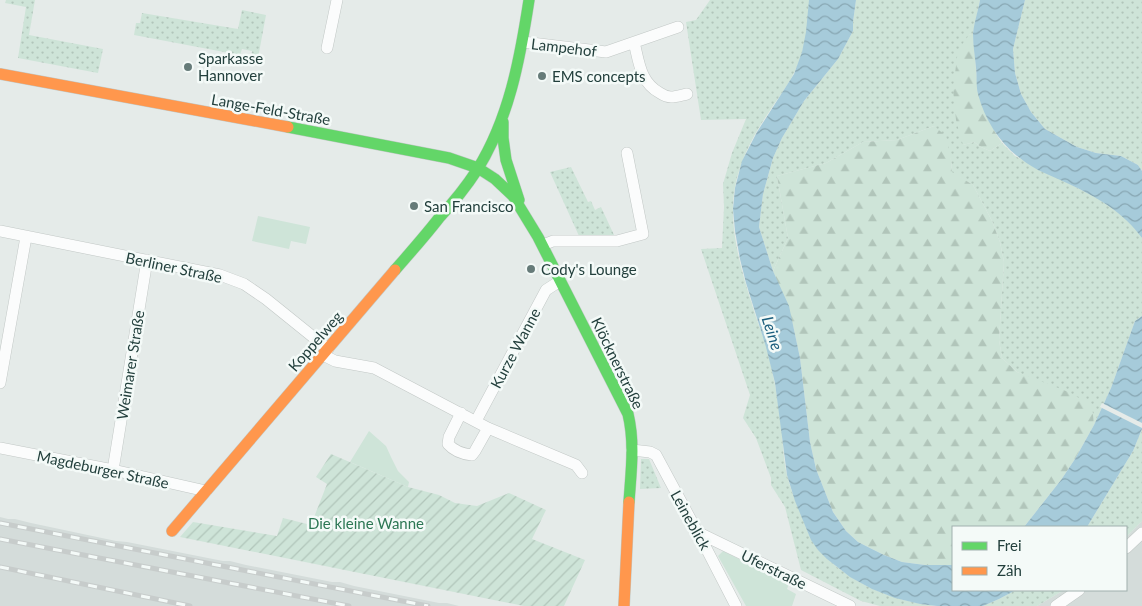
<svg xmlns="http://www.w3.org/2000/svg" width="1142" height="606" viewBox="0 0 1142 606" font-family="Lato,sans-serif">
<style>
.built{fill:#d4dcda}
.grass{fill:url(#grass-dots)}
.forest{fill:url(#forest-firs)}
.park{fill:#cee4d8}
.garden{fill:url(#garden-furrows)}
.water{fill:url(#water-waves)}
.pier{fill:#e5ebe9}
.lines{fill:none;stroke-linecap:round;stroke-linejoin:round}
.street-casing{stroke:#c2c8c6;stroke-width:12}
.fast-casing{stroke:#c1c8c6;stroke-width:12}
.slow-casing{stroke:#c1c8c6;stroke-width:12}
.street{stroke:#fbfcfc;stroke-width:11}
.fast{stroke:#63d668;stroke-width:11}
.slow{stroke:#ff974d;stroke-width:11}
.rail-casing{stroke:#c7cccb;stroke-width:5}
.rail{stroke:#f4faf8;stroke-width:3;stroke-dasharray:9;stroke-linecap:butt}
.poi-dot{fill:#667b79;stroke:#f4faf8;stroke-width:2}
.labels{text-anchor:middle;dominant-baseline:central;stroke-width:5;stroke-linejoin:round;paint-order:stroke}
.street-label{font-size:15px;fill:#223f3c;stroke:#f4faf8}
.poi-label{font-size:15px;fill:#223f3c;stroke:#f4faf8;text-anchor:start}
.park-label{font-size:15px;fill:#2c7754;stroke:#f4faf8}
.water-label{font-size:16px;font-style:italic;fill:#1b5e7d;stroke:#f4faf8}
</style>
<defs>
<pattern id="grass-dots" width="8" height="8" patternUnits="userSpaceOnUse" patternTransform="scale(1.25)"><rect width="8" height="8" fill="#cee4d8"/><path d="M2 2h.1M6 6h.1" fill="none" stroke="#b1c5ba" stroke-width="1.8" stroke-linecap="round"/></pattern>
<pattern id="forest-firs" width="22" height="20" patternUnits="userSpaceOnUse" patternTransform="scale(1.25)"><rect width="22" height="20" fill="#cee4d8"/><path d="M5 1l3.5 6h-7zM16 11l3.5 6h-7z" fill="#b1c5ba"/></pattern>
<pattern id="garden-furrows" width="10" height="10" patternUnits="userSpaceOnUse" patternTransform="scale(1.25)"><rect width="10" height="10" fill="#cee4d8"/><path d="M-1 1l2-2M0 10L10 0M9 11l2-2" fill="none" stroke="#b1c5ba"/></pattern>
<pattern id="water-waves" width="16" height="10" patternUnits="userSpaceOnUse" patternTransform="scale(1.25)"><rect width="16" height="10" fill="#a6cbda"/><path d="M0 5q4-4 8 0t8 0" fill="none" stroke="#87a6b2"/></pattern>
</defs>
<rect width="100%" height="100%" fill="#e5ebe9"/>
<path class="built" d="M0,517L8,519H15L31,523L116,541L127,542L223,561H230L246,565L332,582H340L354,586L439,603H447L459,606H0Z
M1142,521V606H1037L1064,590H1126V537Z"/>
<path class="grass" d="M6,0H35L29,35L103,49L98,73L18,58L26,7L5,3Z
M710,0H809C809,25 805,51 794,73C787,87 777,99 769,112C754,134 740,160 735,187C727,230 744,279 757,320C760,329 764,339 767,348C773,373 778,398 781,423C783,440 783,458 787,475C791,492 798,506 804,521C807,528 809,536 813,542C842,581 890,601 937,606H880L861,601L801,570L785,507L771,485V478L756,438L743,418L750,395L701,249L722,248L724,207L723,184L732,153L746,119L701,120L686,22L696,20Z
M856,0H980L973,33L969,35L963,145L974,142L981,147L990,151L1002,143L1015,156L1097,198L1122,215L1134,227L1142,238V316L1135,321L1111,388L1094,425L1091,405L1017,372L1002,358L999,340L1004,262L1000,242L992,221L973,185L952,173L951,160L934,126L897,140L863,142L826,163L777,176L788,238L773,271L759,227L763,194L773,158L782,138L804,101L838,59L853,31V22Z
M1025,0H1142V171L1138,165L1121,156L1096,153L1077,147L1045,129L1031,112L1021,94L1015,73L1013,49Z
M242,10L266,15L258,58L251,57L252,51L242,49L240,55L134,35L136,23H140L142,13L238,29Z
M571,167L588,202L591,201L595,210L601,207L615,237L579,236L550,172Z
M1142,429V521L1126,537V527H1087L1133,451Z
M641,459H649L661,488L640,489Z
M1016,590H1064L1037,606H983L999,599Z"/>
<path class="forest" d="M973,33L978,93L995,132L1002,143L990,151L981,147L974,142L963,145L956,120L953,89L958,50L969,35Z
M934,126L946,136L951,160L952,172L973,185L992,221L1000,242L1004,262L999,340L1002,358L1017,372L1066,391L1092,405L1094,425L1075,459L1061,480L1024,527H953V566L925,565L902,562L884,555L858,542L846,531L833,512L816,469L810,442L800,358L793,325L773,271L788,238L777,176L826,163L863,142L897,140Z"/>
<path class="park" d="M258,216L310,227L306,244L291,241L289,249L252,241Z
M369,431L386,446L391,457L398,471L409,482L408,487L350,462Z
M723,551L789,584L787,589L796,594L792,606H746L718,556Z"/>
<path class="garden" d="M331,454L408,487L439,495L455,503L477,506L509,493L546,510L532,539L585,560L564,606H524L180,537L193,522L277,536L283,518L311,525L327,484L316,477Z"/>
<path class="water" d="M809,0H856L853,22V31L838,59L804,101L782,138L773,158L763,194L759,227L773,271L789,306L800,358L810,442L816,469L833,512L846,531L858,542L884,555L902,562L925,565H953V590H1016L999,599L983,606H937L920,604L895,598L872,589L850,577L827,559L818,550L811,540L795,501L787,475L775,383L766,347L746,283L740,259L735,231L733,209L735,188L742,161L757,132L794,74L802,52L806,32Z
M980,0H1025L1013,49L1015,73L1021,94L1031,112L1045,129L1077,147L1096,153L1121,156L1138,165L1142,171V238C1124,213 1097,197 1069,184C1059,179 1048,175 1038,170C1008,154 987,128 978,94C976,86 977,76 976,68C975,57 973,45 973,34C974,23 978,11 980,0Z
M1142,316V429L1133,451L1087,527H1024L1061,480L1075,459L1094,425L1111,388L1135,321Z"/>
<path class="pier" d="M1102,403L1142,423V428L1100,407Z"/>
<g class="lines">
<g class="street-casing">
<path id="street" d="M523,42L606,52L678,27
M634,42C639,62 640,82 660,93C663,95 667,97 671,97C676,97 682,95 687,94
M327,48L337,0
M0,231L220,275L244,284L266,299L328,349
M543,245L553,241H617L643,234L627,153
M323,355L335,361L374,368L488,428L576,465L582,473
M0,383L26,237
M461,413L449,437L448,444C454,451 462,454 472,455L475,451L488,428
M476,421L546,290L560,281
M0,448L113,470L206,491
M632,450L650,452L656,455L706,548L736,606
M113,470L147,260
M697,532L850,606
M1126,548L1142,533
M1056,606L1079,590"/>
</g>
<g class="fast-casing">
<path id="fast" d="M503,122V138L506,160L519,200
M288,127L449,158L478,168L495,179L513,196L538,237L628,414C635,443 631,472 629,502
M395,270C410,253 425,236 439,218C453,203 466,187 477,170C509,119 520,59 529,0"/>
</g>
<g class="slow-casing">
<path id="slow" d="M0,74L288,127
M172,531L395,270
M624,606L629,502"/>
</g>
<use href="#street" class="street"/>
<use href="#fast" class="fast"/>
<use href="#slow" class="slow"/>
<g class="rail-casing">
<path id="rail" d="M0,523L428,606
M0,539L349,606
M0,567L190,606"/>
</g>
<use href="#rail" class="rail"/>
</g>
<g class="poi-dot">
<circle cx="188" cy="67" r="5"/>
<circle cx="542" cy="76" r="5"/>
<circle cx="414" cy="206" r="5"/>
<circle cx="531" cy="269" r="5"/>
</g>
<g class="labels">
<g class="street-label">
<text transform="translate(564 47) rotate(7)">Lampehof</text>
<text transform="translate(271 109) rotate(10)">Lange-Feld-Straße</text>
<text transform="translate(174 267) rotate(12)">Berliner Straße</text>
<text transform="translate(315 341) rotate(-49)">Koppelweg</text>
<text transform="translate(515 348) rotate(-62)">Kurze Wanne</text>
<text transform="translate(618 363) rotate(64)">Klöcknerstraße</text>
<text transform="translate(130 365) rotate(-81)">Weimarer Straße</text>
<text transform="translate(103 469) rotate(12)">Magdeburger Straße</text>
<text transform="translate(691 520) rotate(61)">Leineblick</text>
<text transform="translate(774 569) rotate(26)">Uferstraße</text>
</g>
<g class="poi-label">
<text x="198" y="58">Sparkasse<tspan x="198" dy="17">Hannover</tspan></text>
<text x="552" y="76">EMS concepts</text>
<text x="424" y="206">San Francisco</text>
<text x="541" y="269">Cody's Lounge</text>
</g>
<g class="park-label">
<text x="366" y="523">Die kleine Wanne</text>
</g>
<g class="water-label">
<text transform="translate(773 333) rotate(72)">Leine</text>
</g>
</g>
<rect x="952" y="526" width="175" height="65" fill="#f4faf8" stroke="#a0afad"/>
<rect x="962" y="542" width="25" height="8" fill="#63d668" stroke="#a0afad"/>
<text x="997" y="551" font-size="15" fill="#223f3c">Frei</text>
<rect x="962" y="567" width="25" height="8" fill="#ff974d" stroke="#a0afad"/>
<text x="997" y="576" font-size="15" fill="#223f3c">Zäh</text>
</svg>
